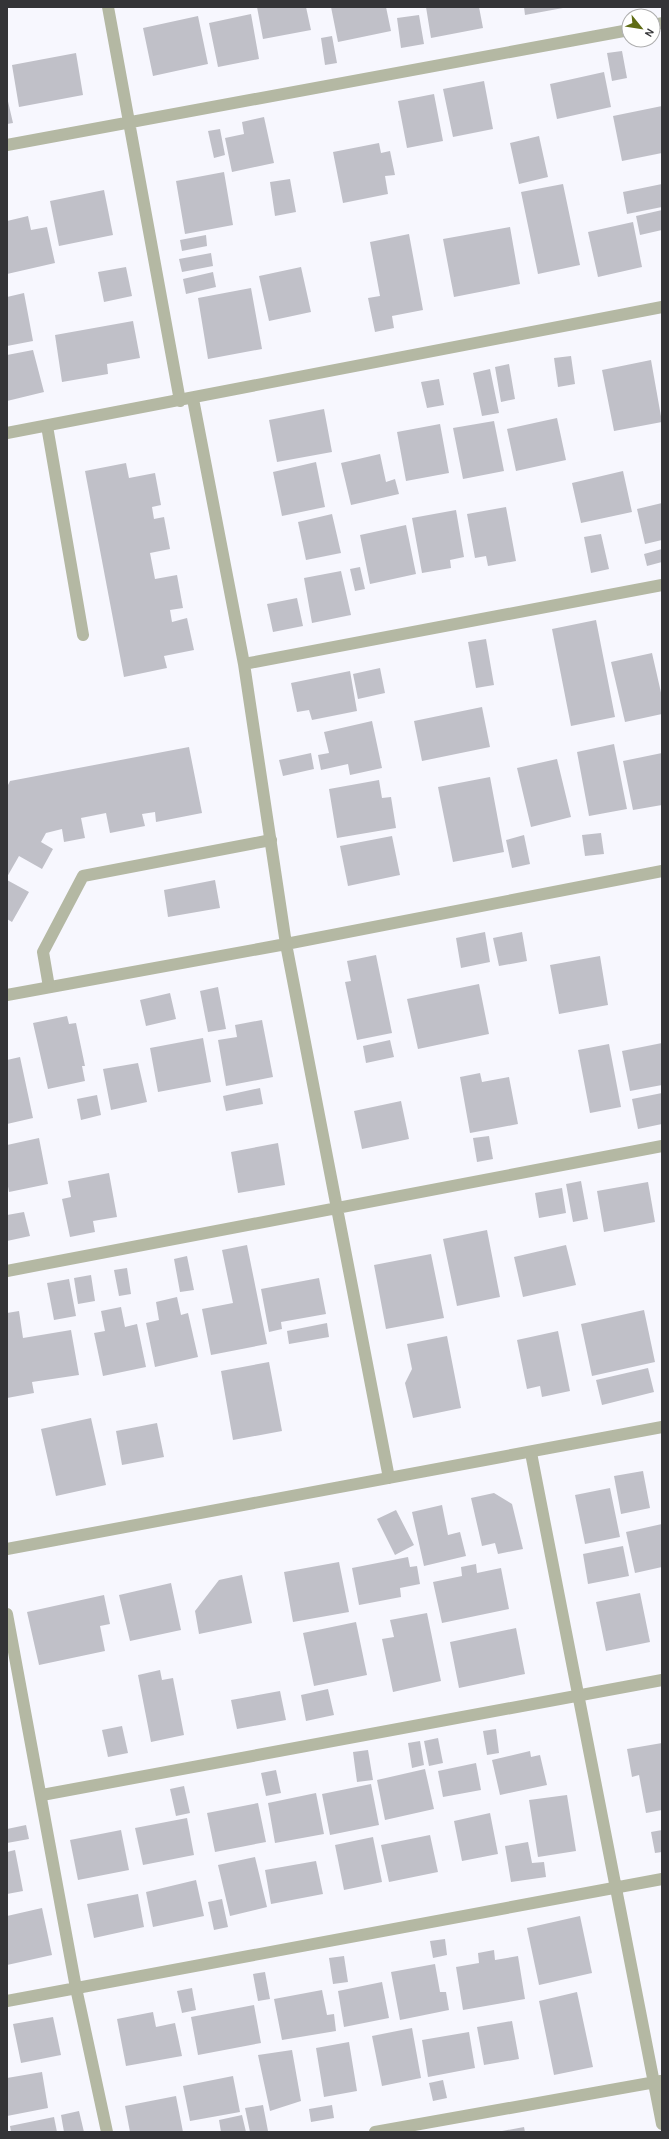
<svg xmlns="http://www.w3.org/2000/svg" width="669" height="2139" viewBox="0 0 669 2139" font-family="Karla,sans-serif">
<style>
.building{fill:#c0c0c8}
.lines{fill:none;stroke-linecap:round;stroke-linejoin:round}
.service{stroke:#b4b8a3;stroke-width:12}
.minor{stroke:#b4b8a3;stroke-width:12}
</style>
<rect width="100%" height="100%" fill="#f7f7fe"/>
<path class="building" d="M257,7H306L311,30L263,39Z
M331,7H386L391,31L338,42Z
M426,7H479L483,28L431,38Z
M524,7H563V8L525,15Z
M251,14L259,59L218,67L209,23Z
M419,15L424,44L401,48L397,18Z
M198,16L208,64L153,76L143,28Z
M332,36L337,63L325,65L321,38Z
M622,51L627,78L612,81L607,53Z
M76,53L83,95L19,107L12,65Z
M604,72L611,107L557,119L550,84Z
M484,81L493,129L453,137L443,89Z
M434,94L443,141L407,148L398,101Z
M7,97L13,123L7,124Z
M662,106V153L622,161L613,116Z
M264,117L274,163L232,172L225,138L244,134L242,122Z
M220,129L225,155L214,158L208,131Z
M539,136L548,177L519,184L510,143Z
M379,143L381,153L390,151L395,175L385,176L388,194L343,203L333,152Z
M224,172L233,225L185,234L176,181Z
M290,179L296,212L275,216L270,182Z
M563,184L580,265L538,274L521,192Z
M662,184V207L627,214L623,192Z
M104,190L113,235L59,246L50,201Z
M662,210V230L640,235L636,216Z
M28,216L31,230L47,227L55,263L7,274V221Z
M633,222L642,267L598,277L588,232Z
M510,227L520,284L454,297L443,239Z
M409,234L423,310L392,316L394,328L375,332L368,298L380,296L370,242Z
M206,235L207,246L182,251L180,240Z
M211,253L213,266L182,272L179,259Z
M126,267L132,296L104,302L98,272Z
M301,267L311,312L269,321L259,276Z
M213,272L216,287L186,294L183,279Z
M251,288L262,349L208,359L198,298Z
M24,293L33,341L7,346V297Z
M133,321L140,358L107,364L108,374L62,382L55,335Z
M33,350L44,392L7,401V355Z
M571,356L575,384L558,387L554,358Z
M651,360L662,422L614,431L602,370Z
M509,364L515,399L501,402L495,367Z
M490,369L499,413L482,416L473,373Z
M439,379L444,405L427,408L421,382Z
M324,409L332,452L277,462L269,420Z
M557,418L566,460L516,471L507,429Z
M494,421L504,471L463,479L453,428Z
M440,424L449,473L406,481L397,432Z
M380,454L386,482L395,479L399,494L351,505L341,463Z
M316,462L325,507L282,516L273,472Z
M126,463L129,478L155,473L161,505L152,507L154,519L164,517L170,549L150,553L155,579L177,575L183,608L170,610L172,622L187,618L194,650L164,656L167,668L124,677L85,471Z
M623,471L632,512L581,523L572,483Z
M662,503V540L645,544L637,509Z
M506,507L516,561L488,566L486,556L475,558L467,514Z
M456,510L464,557L450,560L451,568L422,573L412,518Z
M332,514L341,553L306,560L298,522Z
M406,525L416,574L370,584L360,535Z
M601,534L609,569L591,573L584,537Z
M662,549V562L647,566L644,554Z
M360,567L365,589L355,591L350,569Z
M341,571L351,615L312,623L304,578Z
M297,598L303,626L273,632L267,604Z
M596,620L615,717L571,726L552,629Z
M486,639L494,685L476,688L468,642Z
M652,653L662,697V714L625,722L611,662Z
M380,668L385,693L358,699L353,674Z
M350,671L357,711L312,720L309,710L297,712L291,683Z
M482,707L490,747L422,761L414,721Z
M372,721L382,768L350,775L348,764L321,770L318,755L329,753L324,732Z
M614,744L627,809L589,816L577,752Z
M189,747L202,813L156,822L155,812L142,814L145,826L110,833L106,813L81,818L85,838L64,842L62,829L46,833L41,842L53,849L42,869L19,856L7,877V787L10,781Z
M311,753L314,769L283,776L279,760Z
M662,753V805L633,810L623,761Z
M557,759L571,817L531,827L517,768Z
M490,777L504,852L453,862L438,787Z
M379,780L382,798L391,797L396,828L337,838L329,789Z
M601,833L604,854L585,856L582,835Z
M524,835L530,864L512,868L506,840Z
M392,836L400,875L348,886L340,846Z
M7,880L29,892L12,922L7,919Z
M215,880L220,908L168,917L164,890Z
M485,932L490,962L461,968L456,938Z
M522,932L527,961L499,966L493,938Z
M376,955L392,1033L357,1040L345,982L351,981L347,961Z
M600,956L608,1005L559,1014L550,965Z
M479,984L489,1034L418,1049L407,999Z
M218,987L226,1029L208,1032L200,991Z
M170,993L176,1019L146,1026L140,1000Z
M67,1016L69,1024L76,1023L85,1066H82L85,1081L48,1089L33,1023Z
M262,1020L273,1077L226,1086L218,1040L237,1037L235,1025Z
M203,1038L211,1082L158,1092L150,1048Z
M390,1040L394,1057L366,1063L363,1046Z
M662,1043V1085L630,1091L622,1051Z
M609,1044L621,1107L590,1113L578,1050Z
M20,1057L33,1118L7,1124V1060Z
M138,1063L147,1102L111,1110L103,1069Z
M480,1073L482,1082L509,1077L518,1124L470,1133L460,1077Z
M260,1088L263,1104L226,1111L223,1096Z
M662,1093V1124L638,1129L632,1099Z
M97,1095L101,1115L81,1120L77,1099Z
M401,1101L409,1139L362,1149L354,1111Z
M489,1136L493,1159L477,1162L473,1138Z
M39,1138L48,1184L9,1192L7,1181V1145Z
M278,1143L285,1185L238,1193L231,1152Z
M109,1173L117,1217L93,1221L95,1232L70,1237L62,1199L71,1197L68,1181Z
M581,1181L588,1219L573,1222L566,1184Z
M648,1182L655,1222L604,1232L597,1191Z
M562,1188L566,1213L539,1218L535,1193Z
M24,1212L30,1236L7,1241V1215Z
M487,1230L500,1297L457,1306L443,1239Z
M247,1245L267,1344L211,1355L202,1309L233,1303L222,1250Z
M566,1245L576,1285L523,1297L514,1257Z
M431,1254L444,1318L386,1329L374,1265Z
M187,1256L194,1290L180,1292L174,1259Z
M127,1268L131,1294L119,1296L114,1270Z
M91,1275L95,1301L78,1304L74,1278Z
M319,1278L326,1314L281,1322L282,1329L269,1332L261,1289Z
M69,1279L76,1316L54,1320L47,1283Z
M177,1297L181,1315L188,1313L198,1357L155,1367L146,1323L159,1320L156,1302Z
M121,1307L125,1327L137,1324L146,1367L103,1376L94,1333L105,1331L101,1311Z
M644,1310L655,1362L592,1376L581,1324Z
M19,1311L23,1338L71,1330L79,1375L32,1382L34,1393L7,1398V1313Z
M327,1323L329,1337L289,1344L287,1331Z
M558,1331L570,1391L542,1397L540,1386L527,1389L517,1340Z
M447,1336L461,1408L413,1418L405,1383L412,1369L407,1344Z
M269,1362L282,1431L233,1440L221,1371Z
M648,1368L654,1392L602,1405L596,1380Z
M91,1418L106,1485L56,1496L41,1429Z
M157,1423L164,1457L122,1465L116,1431Z
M643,1471L650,1508L621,1514L614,1476Z
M610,1488L620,1537L585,1544L575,1495Z
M494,1493L512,1504L523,1549L498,1554L495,1543L482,1546L471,1498Z
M442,1505L448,1535L460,1532L466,1556L424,1566L412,1512Z
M396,1510L414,1545L395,1555L377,1519Z
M662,1524V1567L635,1573L626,1532Z
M623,1546L629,1576L588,1584L583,1554Z
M408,1557L410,1567L417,1566L420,1584L400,1588L401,1597L359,1605L352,1568Z
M339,1562L349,1612L293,1622L284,1572Z
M476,1564L477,1573L501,1568L509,1609L442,1623L433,1582L462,1576L461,1567Z
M242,1575L252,1623L199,1634L195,1611L219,1580Z
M171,1583L181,1630L130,1641L119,1595Z
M640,1593L650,1642L606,1651L596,1602Z
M104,1595L110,1624L100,1626L105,1651L39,1665L27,1612Z
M427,1613L441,1681L393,1692L382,1639L394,1637L390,1620Z
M356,1622L367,1675L314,1686L303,1633Z
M516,1628L525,1674L459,1688L450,1642Z
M160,1670L162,1680L173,1678L184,1735L151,1742L138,1675Z
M328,1689L334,1715L306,1721L301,1695Z
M280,1691L286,1720L237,1729L231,1700Z
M122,1726L128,1753L108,1757L102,1730Z
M496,1729L499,1753L487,1755L483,1731Z
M438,1738L443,1763L429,1766L424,1741Z
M420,1741L424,1765L412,1768L408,1743Z
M662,1743V1810L646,1813L639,1775L632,1777L627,1749Z
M368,1750L373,1780L357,1782L353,1752Z
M530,1751L531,1757L540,1755L547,1785L500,1795L492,1760Z
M476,1763L481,1790L443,1797L438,1771Z
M425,1769L434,1809L385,1820L377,1780Z
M276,1770L281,1793L266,1796L261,1773Z
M371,1784L379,1825L330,1835L322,1794Z
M184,1786L190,1813L176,1816L170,1789Z
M316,1793L324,1834L275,1843L268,1803Z
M567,1795L576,1851L538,1857L529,1800Z
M258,1803L266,1842L215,1852L207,1813Z
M490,1813L498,1854L462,1861L454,1821Z
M187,1818L194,1855L143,1865L135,1828Z
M26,1825L29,1839L7,1843V1829Z
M121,1830L129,1870L78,1880L70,1840Z
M662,1830V1852L655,1853L651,1832Z
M430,1835L438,1872L389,1882L381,1845Z
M373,1837L382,1882L344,1890L335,1845Z
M528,1842L532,1863L544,1862L546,1877L511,1882L505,1846Z
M15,1850L23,1891L7,1894V1852Z
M255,1857L267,1907L230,1916L218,1865Z
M316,1861L323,1894L271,1904L265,1870Z
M196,1880L204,1916L153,1927L146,1892Z
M138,1894L144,1927L94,1938L87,1904Z
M222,1899L228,1927L214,1930L208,1902Z
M42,1908L52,1955L7,1965V1916Z
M580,1916L592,1973L539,1985L527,1928Z
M445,1939L447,1955L433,1958L430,1941Z
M494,1950L495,1960L518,1956L525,1999L463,2010L456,1967L479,1963L478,1953Z
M344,1956L348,1982L333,1984L329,1958Z
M435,1964L440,1992H446L449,2010L400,2020L391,1972Z
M265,1972L270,1999L258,2001L253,1974Z
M382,1982L389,2018L344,2027L338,1991Z
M192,1988L196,2010L182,2013L177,1991Z
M322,1990L327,2015L334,2014L336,2031L282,2040L274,1999Z
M577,1992L593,2067L554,2075L539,2001Z
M254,2005L261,2043L198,2055L191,2017Z
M153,2012L156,2027L175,2023L182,2056L126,2066L117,2019Z
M53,2017L61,2055L21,2063L13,2024Z
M512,2021L519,2059L484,2065L477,2027Z
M412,2028L421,2078L382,2086L372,2036Z
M469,2032L475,2068L428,2077L422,2040Z
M349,2042L357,2091L324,2097L316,2048Z
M292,2050L301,2101L270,2111L258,2055Z
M42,2072L48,2108L7,2116V2078Z
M233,2076L240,2112L190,2121L183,2086Z
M443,2080L447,2098L433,2101L429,2083Z
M176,2096L183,2132H130L125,2106Z
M263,2105L268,2131L250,2132L245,2108Z
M332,2105L334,2118L311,2122L309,2109Z
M79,2111L84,2132H64L61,2115Z
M242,2115L246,2132H221L219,2120Z
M54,2117L57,2132H11L10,2126Z
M524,2127L525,2132H502V2131Z"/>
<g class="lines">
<path class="service" d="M47,426L83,635
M49,987L43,952L83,876L271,840"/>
<path class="minor" d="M108,7L180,401
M653,25L662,23
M7,145L629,30
M193,399L244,664L286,944L389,1478
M7,433L662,307
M244,664L662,585
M7,995L286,944L662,871
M7,1271L662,1146
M531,1453L662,2124
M7,1549L662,1427
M7,1614L76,1988L107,2132
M42,1795L662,1680
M7,2001L662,1879
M375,2132L661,2081"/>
</g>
<rect width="669" height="2139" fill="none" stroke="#343437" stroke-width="16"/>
<g transform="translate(641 28) rotate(120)"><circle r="19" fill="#ffffff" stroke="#aeaeaf"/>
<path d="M0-3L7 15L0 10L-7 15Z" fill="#5f6c14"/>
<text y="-6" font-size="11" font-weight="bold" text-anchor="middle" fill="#343437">N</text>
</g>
</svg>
